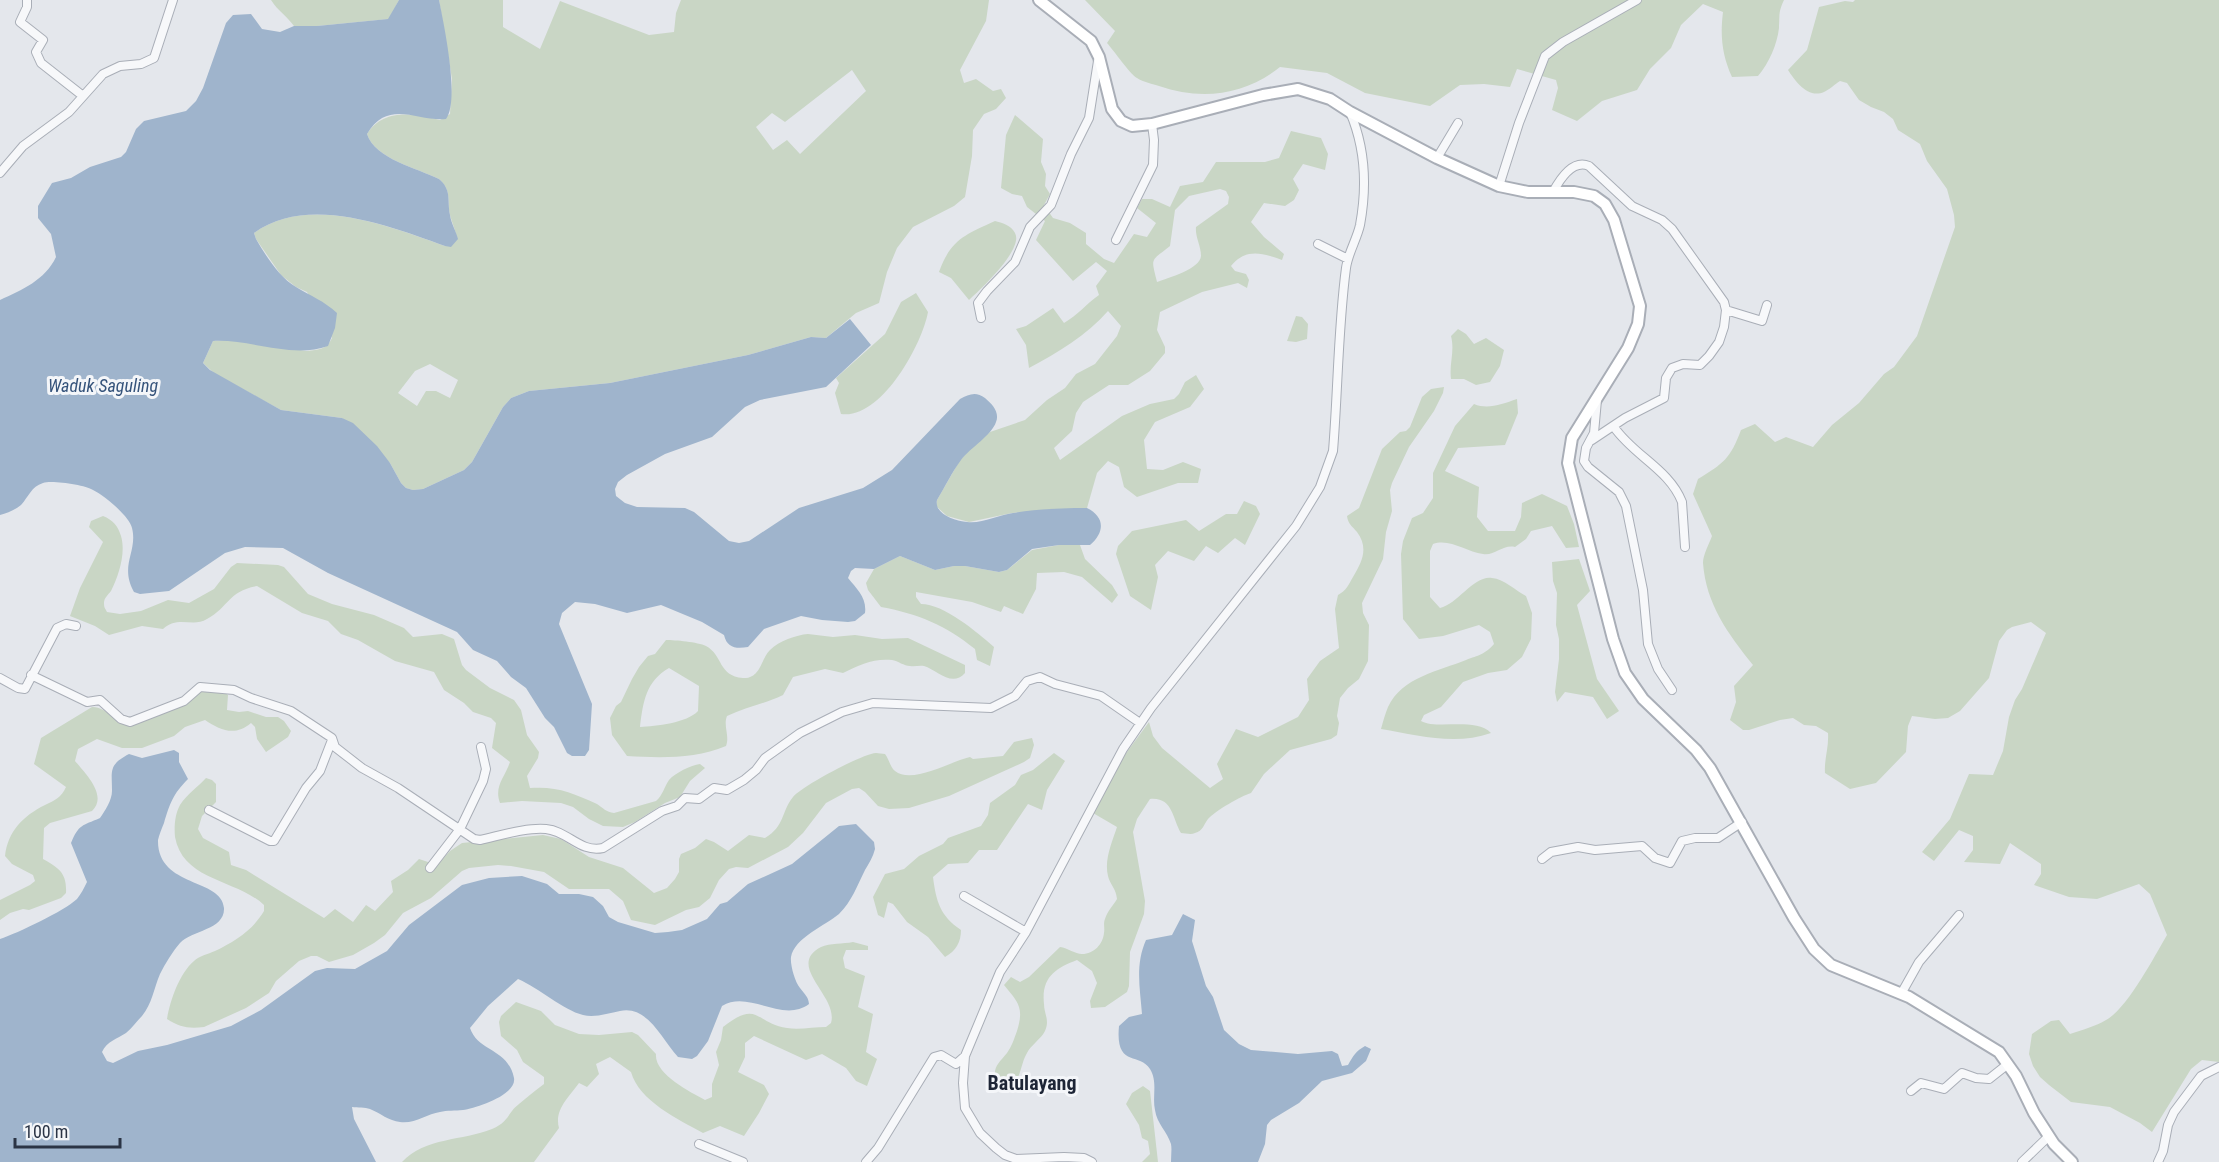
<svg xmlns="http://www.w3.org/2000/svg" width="2219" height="1162" viewBox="0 0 2219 1162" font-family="'Roboto Condensed',sans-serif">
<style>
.green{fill:#c9d6c5;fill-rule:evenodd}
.water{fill:#9fb4cc}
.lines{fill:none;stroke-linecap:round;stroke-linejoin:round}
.minor-casing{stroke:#a9aeb7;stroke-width:10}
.secondary-casing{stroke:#a9aeb7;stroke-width:14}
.minor{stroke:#f7f8fa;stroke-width:8}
.secondary{stroke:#fff;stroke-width:10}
.labels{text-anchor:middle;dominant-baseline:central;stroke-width:6;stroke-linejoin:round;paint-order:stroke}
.water-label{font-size:18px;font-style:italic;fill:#34527a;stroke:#f4f6f9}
.quarter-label{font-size:20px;font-weight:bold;fill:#1d2536;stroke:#f4f6f9}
</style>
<rect width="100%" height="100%" fill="#e4e7ec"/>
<path class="green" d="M271,0H399L389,19L317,26H294C287,16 277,10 271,0Z
M439,0H503V27L540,49L560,1L649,35L674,32L676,13L681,0H989L986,21L960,70L964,83L976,79L993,91L1001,89L1006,98L996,109L984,114L973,130L972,156L965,197L954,206L913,227L897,248L887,272L879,303L856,313L826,338L811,337L748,355L610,383L529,391L511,398L503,407L472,462L464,470L423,489L413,490L406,488L401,483L390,463L342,418L281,410L215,374L203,363L213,341L228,340L307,351C319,350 327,349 332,338L307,292L296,287L281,275L256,239L254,233C308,194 388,226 445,246L457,239C456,231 452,223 450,215C447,201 452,190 439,179C417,168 375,159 367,134C383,108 414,113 440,120L450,114L452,79ZM852,70L866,91L800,154L787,140L773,150L756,127L772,113L785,122ZM430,364L458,380L450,398L436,391H426L417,406L398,393L415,371Z
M1085,0H1784C1778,13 1780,14 1779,28C1777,45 1769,63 1758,76L1732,77C1722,55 1720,36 1723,12L1703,4L1681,25L1671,48L1650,69L1637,90L1602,101L1577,121L1552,110L1558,88L1556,80L1517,69L1510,87L1484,84L1460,85L1430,106L1365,93L1327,73L1280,67C1245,95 1202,101 1159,86C1153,84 1143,82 1137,78C1129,73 1115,52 1107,43L1115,31Z
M1855,0H2219V1062L2202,1060L2191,1069L2152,1132L2140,1123L2110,1107L2071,1102L2049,1085L2040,1077L2033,1066L2029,1054L2032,1034L2051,1021L2059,1020L2070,1034C2082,1030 2096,1026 2106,1020C2127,1009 2154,957 2167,935L2150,894L2139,884L2097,899L2069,897L2034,885L2041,874V864L2010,843L2000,864L1964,862L1973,850V836L1959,830L1934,861L1922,852L1950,819L1969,774L1993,775L2003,751L2009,717L2015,700L2022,689L2046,633L2031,622L2012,627L2007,630L1999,641L1989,678L1960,711L1948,718L1935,719L1912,716L1908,726L1906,752L1876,783L1850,789L1825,773C1824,759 1829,748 1828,733L1816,726L1804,725L1793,718L1780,720L1749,730H1743L1730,720L1736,702L1734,686L1753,665C1728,634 1706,604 1703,563C1703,555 1709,544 1712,536L1693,494L1698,479C1724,463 1730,459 1741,430L1755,424L1775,442L1786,437L1813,447L1832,425L1859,403L1884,374L1894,367L1917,336L1955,227L1954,215L1947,189L1927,161L1920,144L1898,130L1893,119L1884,112L1871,107L1859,100L1847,83L1840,81C1835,84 1829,90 1824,92C1808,99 1795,81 1788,70L1807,50L1819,7L1845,1L1853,2Z
M1015,115L1043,139L1041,162L1046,174L1045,186L1050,194L1044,205L1053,218L1070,223L1086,233V244L1104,259L1114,263L1134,234L1147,237L1156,223L1137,208L1142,199H1152L1170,207L1180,186L1203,182L1216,162H1265L1279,158L1291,131L1321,138L1328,154L1325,170L1303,164L1293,179L1299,190L1294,200L1285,206L1264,203L1251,222L1264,237L1284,254L1282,260C1263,253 1245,248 1231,266L1235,271L1246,274L1249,280L1247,288L1238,283L1202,292L1160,312L1157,330L1165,347V353L1150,371L1128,385H1109L1083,402L1076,413L1072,431L1054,448L1060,460L1122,416L1150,404L1174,399L1179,394L1185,382L1196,375L1204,389L1190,407L1155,422L1144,440L1147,469L1163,470L1183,462L1201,469L1198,483H1178L1137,497L1124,487L1119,467L1108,461L1097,473L1087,508L1012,513L969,522L947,516L936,506L937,500L960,460L975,444L990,432L1025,420L1047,400L1065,388L1076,374L1095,364L1117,336L1121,326L1108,311C1087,335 1057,353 1029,368L1026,345L1016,329L1026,326L1053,308L1064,323C1078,315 1086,304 1099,295L1096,286L1107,271L1096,262L1073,281L1036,240L1045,221L1027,207L1022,196L1012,194L1001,188L1006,135ZM1220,189L1226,191L1229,197L1228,204L1196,227C1195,237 1201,246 1201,256C1200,269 1168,278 1157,282C1151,257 1150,262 1170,246L1175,210L1189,196Z
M995,221C1002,223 1011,225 1015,233C1024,249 981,289 969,300L951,278L939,272C951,239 965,235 995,221Z
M916,293L928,312C922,345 881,420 841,414L835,393L839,383L836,378L885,334L901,302Z
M1296,316L1302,317L1308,324L1307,339L1296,342L1287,341Z
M1458,329L1466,334L1474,344L1486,338L1504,350L1500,366L1490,382L1476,385L1464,379H1451C1449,363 1455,352 1451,336Z
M1444,387L1443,393L1434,411L1409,447L1392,483L1390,490L1392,511L1386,532L1383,559L1362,603L1363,613L1369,625L1368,661L1359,679L1348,688L1340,698L1337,716L1339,723L1337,735L1331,739L1290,750L1264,774L1251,793C1241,796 1215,811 1208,819C1204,824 1203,831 1195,833C1191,835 1185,833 1181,833C1172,818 1173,797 1150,799L1137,819L1133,832L1145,901L1144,914L1130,952L1129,986L1127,992L1105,1007L1091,1008L1090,1001L1097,983L1092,971L1077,960C1056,968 1041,977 1044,1004C1044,1014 1050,1020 1045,1031C1041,1039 1031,1045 1027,1053C1022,1061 1021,1073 1017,1079C1015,1082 1010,1086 1007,1088L996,1081C992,1067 999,1063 1007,1053C1012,1046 1014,1039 1017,1031C1024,1008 1019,1003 1004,985L1011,977L1020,982L1029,977L1060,947C1068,948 1075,954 1082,954C1094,954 1103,944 1104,933C1105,928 1103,924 1105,919C1108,910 1113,906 1117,899C1116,888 1110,885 1108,876C1104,860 1112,842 1117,827L1093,813L1121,760L1149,722L1153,736L1162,748L1210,788L1223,779L1217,764L1236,729L1258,737L1298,717L1309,700L1307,679L1320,661L1339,648L1335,609L1338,595C1346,591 1349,584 1353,577C1362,562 1369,548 1357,532C1352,526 1348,524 1347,516L1359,508L1382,449L1400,432L1406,431L1410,427L1422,397L1431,389Z
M1517,399L1518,413L1505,445L1458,448L1445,471L1479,487L1477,517L1488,531H1515L1521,517L1522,503L1542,494L1567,506L1574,524L1579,547L1566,548L1552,526L1531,531L1526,539L1515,547C1503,544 1495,556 1483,554C1466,552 1450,538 1433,544L1430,551V597L1440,608C1458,604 1474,575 1492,578C1504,579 1516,591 1526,596L1532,613L1531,639L1522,657L1507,670L1488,673L1463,682L1441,707L1424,715L1421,721C1437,730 1475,717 1491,733C1455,746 1417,735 1381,729C1383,722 1385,714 1388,707C1402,677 1439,671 1466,660C1479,655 1484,655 1494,644L1490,632L1479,625L1443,636L1419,639L1403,619L1401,554L1403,541L1412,518L1423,513L1433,498V473L1455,426L1474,404C1488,410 1502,404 1517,399Z
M1244,501L1256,506L1260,514L1245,545L1235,538L1218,553L1206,546L1194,561L1168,551L1155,565L1158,577L1151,610L1130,596L1116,554L1118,546L1132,531L1186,520L1199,531L1226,514H1237Z
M103,516C113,520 118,526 121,536C126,553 119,575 111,591C108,595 104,598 104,603C104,608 105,608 107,612L120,614L141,611L168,600L189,603L214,589L231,567L237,563L278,565L284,567L308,594L332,604L374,615L404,628L413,637L442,634L454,639L462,665L466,670L490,688L514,700L521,710L527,735L539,752L538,758L527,776L530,788C557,786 573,793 597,804C603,808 606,812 614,813L656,801C663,795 664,787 669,780C675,773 691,765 700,764L705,768L690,781L680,797L665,803L635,822L623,827L603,826L589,819L573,807L561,803L522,801L500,803C494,786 504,779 510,762L492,748L496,723L491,718L473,712L464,703L444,690L434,672L395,661L358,640L341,634L328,621L302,613L257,586C228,591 229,607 207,619C193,628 178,615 163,629L142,626L109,635L95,626L70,616L80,588L103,542L89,527L91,521Z
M1059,545H1080L1085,559L1112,585L1118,595L1112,603L1082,577L1064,572L1037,573L1036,589L1023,614L1004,606L1001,612L972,602L916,592V597L921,604C944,604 977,632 994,647L990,666L977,660L975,649C945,625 919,614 881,607L868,590L866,583L874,569L900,556L935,570L954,566H965L999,572L1007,570L1032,550Z
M1579,559L1590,591L1577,605L1597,679L1619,711L1607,719L1593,697L1565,692L1557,702L1555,692L1559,659V639L1556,625L1557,593L1553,581L1552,562Z
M808,634L833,637L855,635L882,639L908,638L965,665V673C952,688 937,670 924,666C919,665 915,667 910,666C904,666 898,661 892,660C874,658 859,665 843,673L825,669L793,677L783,695C764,704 746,707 727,716C723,726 730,736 726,746C695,759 660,758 627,756L612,735L610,718L616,706L621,702L632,679L639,667L648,656L655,654L666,640C675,640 698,642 706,646C723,655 718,676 743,678C761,679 761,658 770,650C779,641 796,635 808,634ZM669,668L699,686L698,711C687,723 656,726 640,727C643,702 646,681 669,668Z
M198,690L225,693L228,695L227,710L239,712L248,711L266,717H278L284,721L291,731L288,737L266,752L257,739L255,727L251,723C235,737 220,730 205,720L185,727L174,736L142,748H122L97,739L78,749L75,761C86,774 108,796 92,811L50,823L44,828L43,859C59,868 67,873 66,893L61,898L29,910L23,909L10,913L0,920V900L30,885L35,881L33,875L12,864L5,856C8,831 23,816 45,805C55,800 61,798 66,787L34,764L41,738L92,707C105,706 115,722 128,725L192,700Z
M1032,738L1034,745L1030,758L1024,762L949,796L909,808L889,809L878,806L865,792L859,788L852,789L826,803L803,833L788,847L748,868L736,867L729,869L719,880L710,898L699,907L686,910L655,925L631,920L623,901L609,889H569L544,872L511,866L498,865L469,868L462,871L431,898L403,913L385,935L374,943L353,955L329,962L317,956H311L299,961L276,981L269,993L246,1008L204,1027C188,1029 180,1027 167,1019C170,1001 179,974 194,961C199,956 208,954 215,951C235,941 252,931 264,911V905C236,879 183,881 175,837C174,826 175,814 180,805C187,794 198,787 206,778L212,780L216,784V802L202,816L198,829L203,838L229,852L231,865L246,870L324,918L335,909L353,922L366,905L375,911L393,892L391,881L408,870L419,859L437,865L450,851L462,843L543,835L561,839L589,857L623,868L654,893L667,888L675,879L679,872V859L681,854L695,848L706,839L714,842L728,851L749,835L765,838C785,826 781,812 793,797C802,786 862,754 876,753C879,753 882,754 885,754C889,759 890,767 895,771C912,785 951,761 970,757L973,759L1003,756L1014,742Z
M1054,753L1065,761L1047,790L1042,810L1028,804L997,850H979L968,863L948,864L933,877C936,901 940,916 961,930C961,942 956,951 945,957L928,937L907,922L893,904L888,902L884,918L878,915L873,897L885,874L904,869L919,856L943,844L948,838L981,826L988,815L990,803L1015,785L1021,775L1033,770Z
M853,942L868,946V950H846L843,958L845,968L865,976L858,1007L873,1014L866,1052L877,1059L867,1086L856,1081L846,1068L822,1054L806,1060L754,1036L745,1043V1057L738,1072L764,1085L769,1094L759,1113L744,1136L720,1126L703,1133C678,1119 639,1101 631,1072L610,1057L596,1064L599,1074L587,1087L579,1083C569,1097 554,1110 559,1128L534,1162H402C425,1137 463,1141 492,1129C510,1121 507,1113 519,1104C527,1097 535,1091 544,1084V1077L523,1062L517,1050L501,1036L499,1022L501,1016L516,1002L541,1011L555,1025L579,1034L599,1035L632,1032L638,1035L656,1054C654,1074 690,1092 705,1100L712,1097V1084L719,1065L716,1052L721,1040L723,1027C759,999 754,1023 787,1028C799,1030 814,1027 826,1027L831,1023C839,996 785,966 821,947C830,943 843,944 853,942Z
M1143,1086L1150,1091L1158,1162H1142L1150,1154L1148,1141L1142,1138L1139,1125L1126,1104L1132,1093Z"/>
<path class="water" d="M399,0H439C444,25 460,100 446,119C418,122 388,98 367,134C375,159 417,168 439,179C452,190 447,200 450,215C451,223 456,231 458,239L451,247L445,246C389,226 308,194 254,233L256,239C266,256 279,277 296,287C311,296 324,301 337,313L335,328L328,346C292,359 251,339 213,341L203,363L210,370L281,410L342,418L353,423L377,446L390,463L401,483L406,488L413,490L423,489L464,470L472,462L503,407L511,398L529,391L610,383L748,355L811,337L826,338L850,319L871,345L826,387L760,400L745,407L712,437L665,454L627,475L618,482L615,489L616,496L625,503L637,507L685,508L694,512L729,541L739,543L749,541L799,508L863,488L892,470L960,399C969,394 976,391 985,398C992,404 1000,412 996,422C992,435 970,448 961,460C952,472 945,487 937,500C934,514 955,521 967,522C982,524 998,515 1013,513C1037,509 1062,508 1087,508C1105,517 1105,532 1090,545H1059L1032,549L1007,570L999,572L965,566H954L935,570L900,556L874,569L855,568L851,571L848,578C857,589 867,598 865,613L855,621L848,622L822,620L801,616L764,629L748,647C736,649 727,648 724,635L702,622L661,605L627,613L595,604L575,602L562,613L559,624L592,704L589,750L585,756H572L567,753L554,727L545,718L526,688L511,677L497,661L473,650L457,632L328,573L283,548L245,547L225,553L169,591L140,594L134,592C119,565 138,552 132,528C130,517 105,496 93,490C85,485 52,480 43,483C31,487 29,496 21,505C15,510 7,513 0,515V300C22,290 45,280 56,257L51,234L38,218V206L52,183L71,178L90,167L121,157L126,152L136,129L144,121L186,111L196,101L203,88L226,23L233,15L251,14L262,29L280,32L294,26H317L388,19Z
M174,750L179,753V762L188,779C173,794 170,803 164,823C162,828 159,835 158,840C157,888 222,878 224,908C225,930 192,930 180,943C173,951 165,964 160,974C154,988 152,1004 142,1016C137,1021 132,1028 126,1033C117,1039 107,1041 102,1052L107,1061L113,1063L138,1051L167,1045L231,1026L261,1010L315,971L327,968L355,969L387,951L409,925L462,885L489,878L522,876L547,884L559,894H579L593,897L603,906L609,917L618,922L655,933L668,932L682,930L707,919L720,904L727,902L748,884L792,864L839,826L856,824L874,842L875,849C873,857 869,863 865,870C857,886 852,901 839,914C826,925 794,938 791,957C790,965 795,982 800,988C805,995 808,996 809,1004C782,1024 749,989 722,1006L708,1041L697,1056L692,1059L678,1057C662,1040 648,1005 620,1011C609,1013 595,1018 583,1015C563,1010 539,988 518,979L488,1006L470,1028C478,1052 508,1048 514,1078C517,1095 476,1108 463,1110C455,1111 447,1110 440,1112C427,1114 415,1124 400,1122C389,1121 380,1113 370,1109C365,1107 358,1108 352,1107L354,1119L376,1162H0V939C18,933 64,911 77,899C81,894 84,888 87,882L71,843C79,824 82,826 100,818C105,811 112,800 112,791C112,771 108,765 129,754L142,758Z
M1183,914L1195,920L1192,941L1206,986L1213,997L1224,1030L1239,1044L1251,1050L1298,1054L1332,1051L1338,1054L1342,1066L1348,1065C1353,1056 1356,1051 1365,1046L1371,1049L1366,1061L1352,1073L1322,1081L1299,1103L1271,1120L1267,1125L1265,1144L1258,1162H1171C1171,1156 1172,1149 1171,1144C1167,1131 1157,1124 1155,1110C1152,1097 1158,1082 1150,1069C1139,1052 1115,1068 1119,1026L1129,1017L1142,1014C1140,988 1135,965 1146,940L1172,935Z"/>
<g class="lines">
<g class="minor-casing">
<path id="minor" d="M27,0V7L20,22L43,40L36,52L41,63L83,96
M1437,158L1458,123
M0,173L23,146L69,112L103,74L120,66L141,64L154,58L173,0
M1499,186L1519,123L1545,56L1563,42L1637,0
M1553,192C1560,179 1573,159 1589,166L1632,206L1662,220L1672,229L1724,302L1726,310L1724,327L1719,342L1709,356L1700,365L1683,364L1672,368L1666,378L1664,398L1625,418L1592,440
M1116,240L1153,165L1154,140L1152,124
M1318,244L1348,259
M1726,310L1762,321L1767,305
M981,318L978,303L987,291L1015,262L1030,227L1051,205L1071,154L1089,118L1098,61
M1597,400L1594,433L1586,448L1584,461L1588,467L1619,492L1626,506L1643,590L1648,644L1658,669L1672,690
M1614,427C1634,456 1669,469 1682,502L1685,547
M31,675L87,702L100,700L121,719L130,722L184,701L200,687L234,690L251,698L291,711L332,738L335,747L362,768L398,788L474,839L480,840C499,836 527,827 546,829C568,831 580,853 603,848L662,811L677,806L685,798L699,799L714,788L727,790L744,780L756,770L765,758L800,733L842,712L873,703L991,708L1015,696L1027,681L1040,677L1055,684L1101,696L1140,723
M0,678L18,688L25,689L57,628L66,624L76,626
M209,810L270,841H274L306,788L320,771L332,740
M1542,859L1551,852L1578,847L1595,850L1642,846L1655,858L1670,863L1682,841L1695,838H1718L1742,822
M430,868L460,829L483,781L486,769L481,747
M964,896L1026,932
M1901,994L1919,962L1959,915
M1911,1091L1921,1083L1944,1089L1962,1073L1976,1078L1989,1079L2008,1064
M699,1144L743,1162
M866,1162L878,1148L934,1057L941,1055L956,1064L965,1056
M1092,1162L1084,1158L1064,1157L1016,1159L1005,1155L996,1148L980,1133L965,1108L963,1083L965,1056L1000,972L1026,932L1123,749L1151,708L1296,526L1320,487L1333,451C1338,390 1338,328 1346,268C1348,253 1357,239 1360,225C1367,187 1365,147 1350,112
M2022,1162L2049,1136
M2158,1162L2163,1151L2168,1125L2174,1112L2201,1076L2219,1067"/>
</g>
<g class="secondary-casing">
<path id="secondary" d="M1039,0L1091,41L1099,57L1112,109L1121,121L1132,126L1152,124L1263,95L1298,89L1330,99L1350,112L1437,158L1499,186L1528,192H1574L1594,196L1605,204L1614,220L1640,306L1638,324L1628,348L1572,438L1568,463L1613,639L1625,673L1643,699L1696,750L1710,768L1794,918L1814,949L1831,965L1909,997L1999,1052L2016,1076L2034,1113L2054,1144L2072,1162"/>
</g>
<use href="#minor" class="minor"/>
<use href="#secondary" class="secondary"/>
</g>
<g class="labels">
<g class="water-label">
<text x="103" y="385">Waduk Saguling</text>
</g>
<g class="quarter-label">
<text x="1032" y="1083">Batulayang</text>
</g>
</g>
<path d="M15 1138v9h105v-9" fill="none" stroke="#2b3445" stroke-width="3"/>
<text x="24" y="1138" font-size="18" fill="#2b3445" stroke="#f4f6f9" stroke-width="4.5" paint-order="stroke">100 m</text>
</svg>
